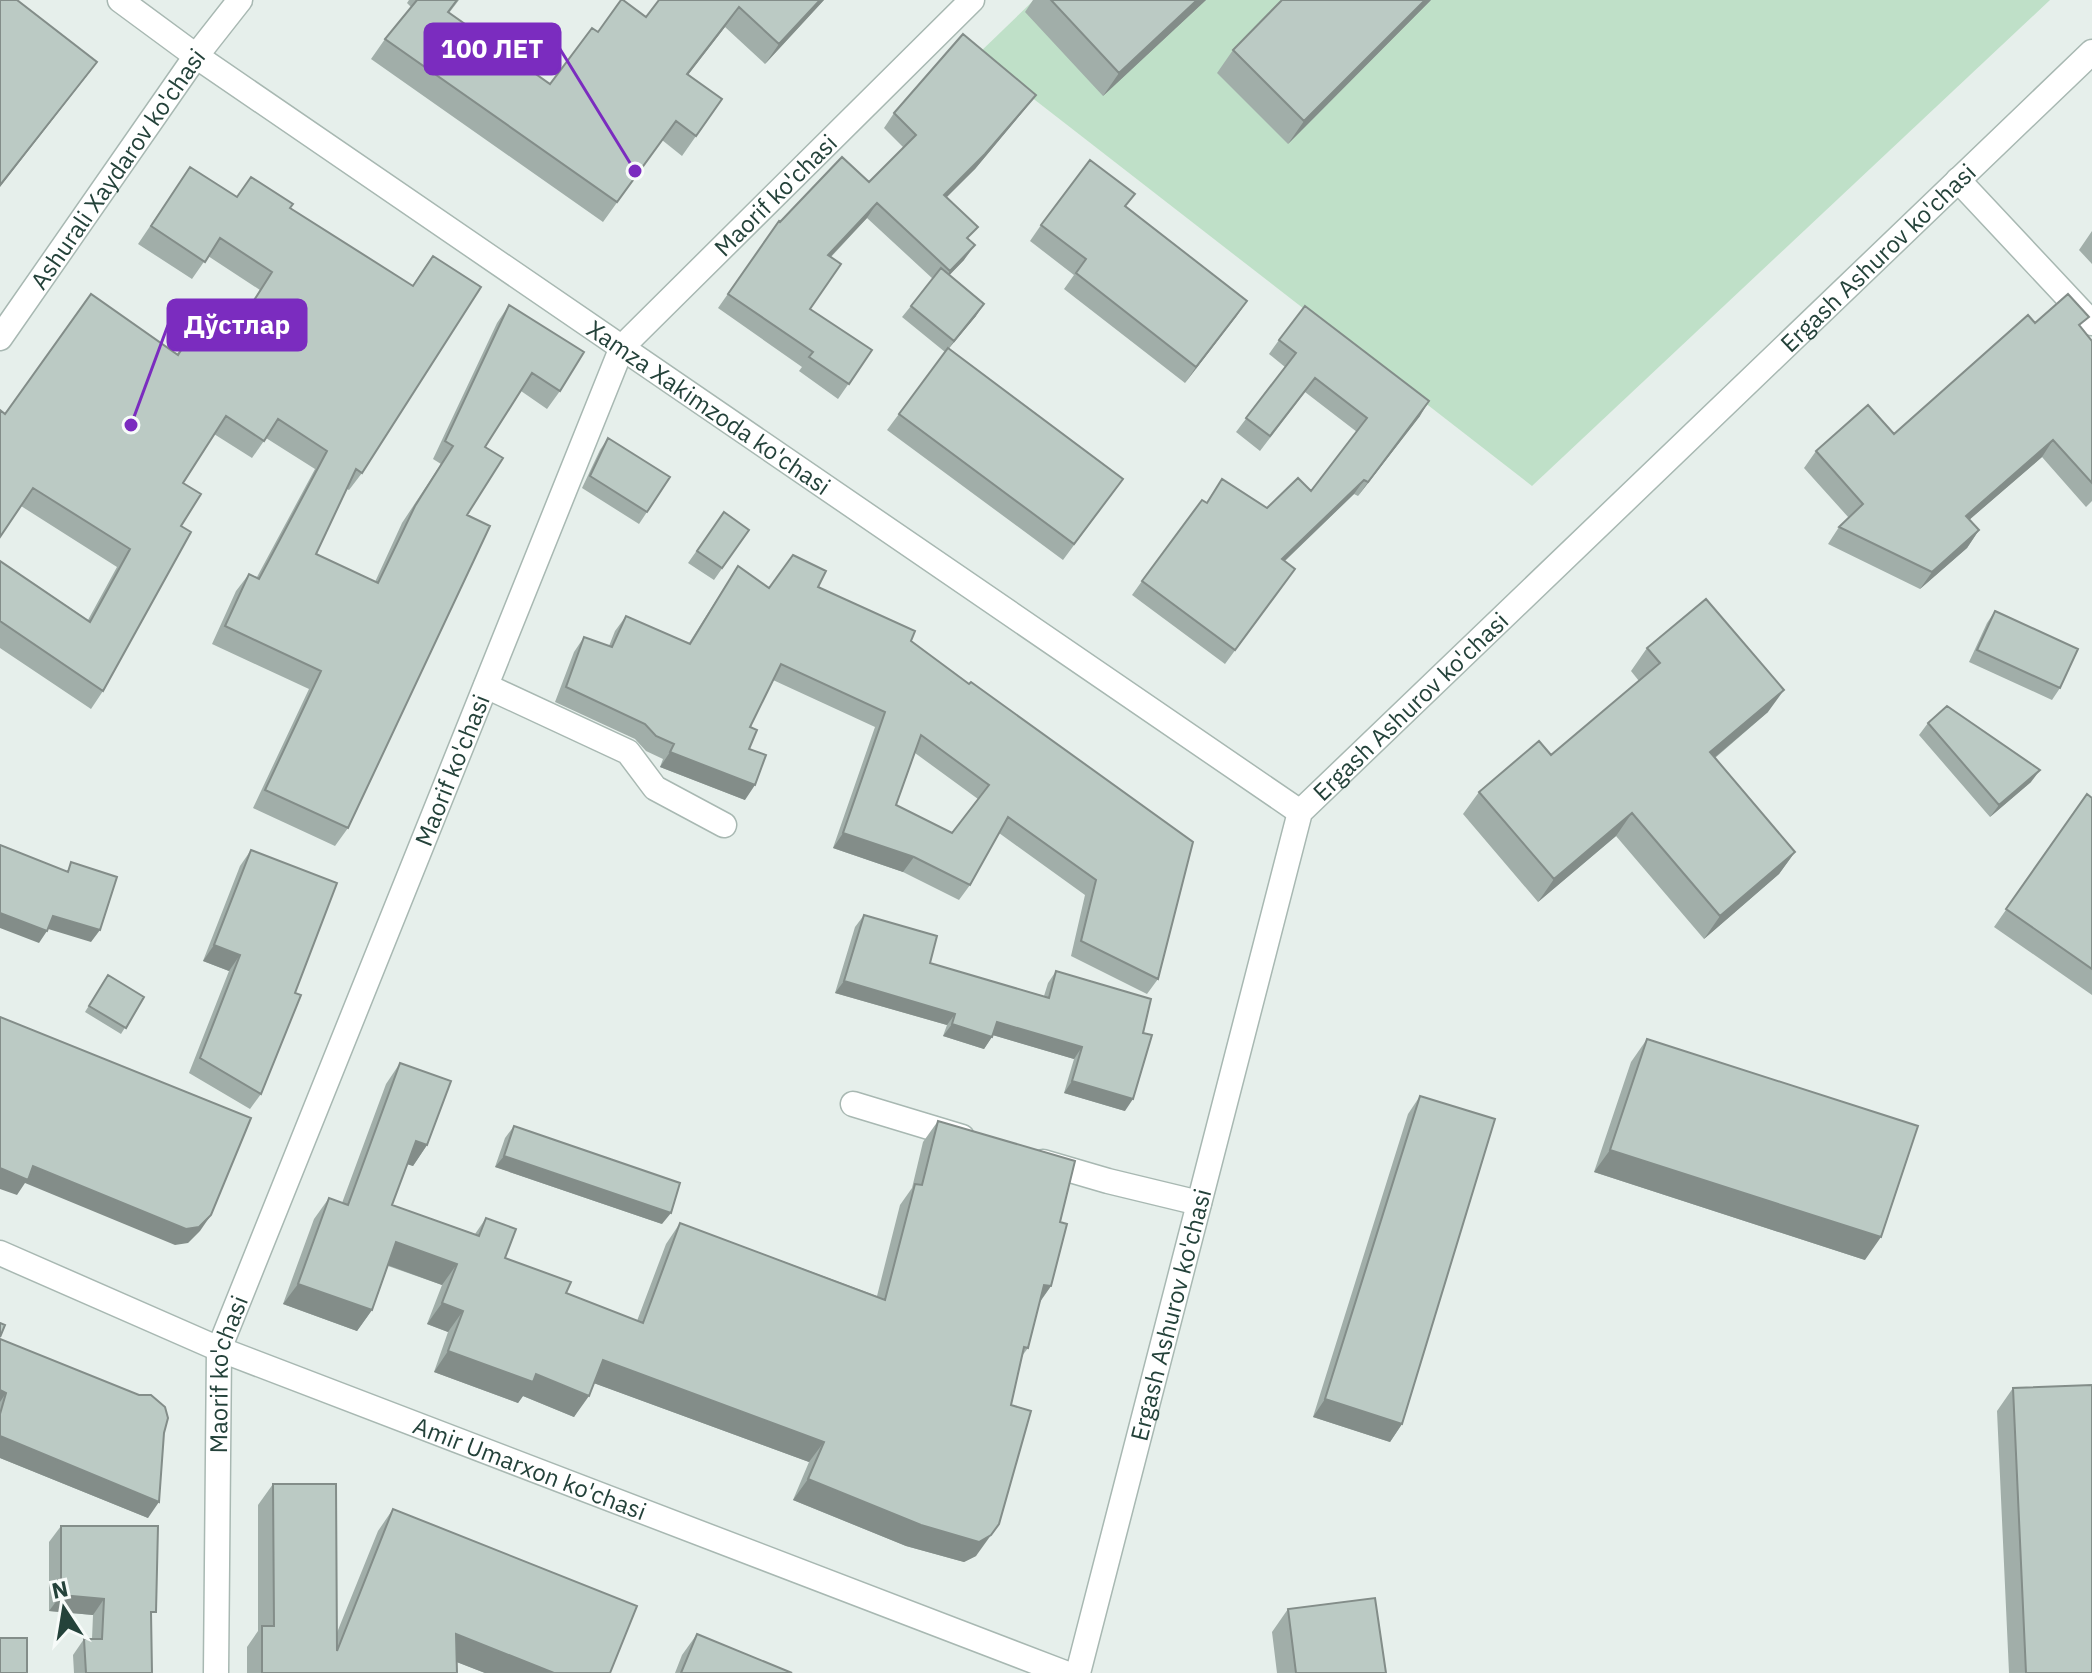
<svg xmlns="http://www.w3.org/2000/svg" width="2092" height="1673" viewBox="0 0 2092 1673" font-family="'IBM Plex Sans',sans-serif">
<style>
.green{fill:#bfe0c8}
.lines{fill:none;stroke-linecap:round;stroke-linejoin:round}
.minor-casing{stroke:#a8b8b2;stroke-width:27}
.tertiary-casing{stroke:#a8b8b2;stroke-width:27}
.minor{stroke:#fff;stroke-width:24}
.tertiary{stroke:#fff;stroke-width:24}
.wall{fill:#a1aea9;fill-rule:evenodd}
.shaded-wall{fill:#838d89}
.building{fill:#bbcac4;stroke:#838d89;stroke-width:2;fill-rule:evenodd}
.labels{text-anchor:middle;dominant-baseline:central;stroke-width:6;stroke-linejoin:round;paint-order:stroke}
.street-label{font-size:24px;fill:#24423a;stroke:#f7fbf9}
.leader{fill:none;stroke:#7b2cbf;stroke-width:3}
.callout-dot{fill:#7b2cbf;stroke:#f7fbf9;stroke-width:3}
.callout{fill:#7b2cbf;stroke:#7b2cbf;stroke-width:3}
.callout-label{font-size:26px;text-anchor:middle;font-weight:bold;fill:#fff}
</style>
<rect width="100%" height="100%" fill="#e6efeb"/>
<path class="green" d="M1034,0H2050L1532,486L977,55Z"/>
<g class="lines">
<g class="minor-casing">
<g id="minor">
<path id="s1" d="M120,0L196,56L1300,812"/>
<path d="M1958,180L2092,323"/>
<path id="s2" d="M0,338L196,56L240,0"/>
<path d="M486,686L628,752L655,788L724,825"/>
<path d="M853,1104L962,1137"/>
<path d="M1043,1162L1108,1181L1199,1203"/>
<path id="s3" d="M216,1673L219,1349L622,347L972,0"/>
</g>
</g>
<g class="tertiary-casing">
<g id="tertiary">
<path id="s4" d="M0,1253L219,1349L1065,1673"/>
<path id="s5" d="M1078,1673L1300,812L2092,52"/>
</g>
</g>
<use href="#minor" class="minor"/>
<use href="#tertiary" class="tertiary"/>
</g>
<path class="wall" d="M409,0H459L449,13L550,84L598,32L646,17L659,0H824L765,64L725,27L688,75L722,99L682,156L662,140L603,222L371,59L385,39L411,7L407,3Z
M1033,0H1206L1103,96L1025,12Z
M1431,0L1288,144L1217,73L1233,50Z
M1025,109L975,169L946,197L969,240L964,260L949,275L976,316L948,349L1123,479L1063,560L887,430L945,352L902,317L933,279L867,218L831,257L810,309L872,350L838,399L799,371L802,367L718,308L779,221L780,222L869,182L904,148L884,128L894,113Z
M190,167L237,197L290,208L412,286L433,256L362,473L349,490L347,489L316,554L375,582L402,523L441,464L433,459L497,323L509,305L560,391L547,409L521,391L485,447L467,515L348,828L335,846L253,808L309,689L212,644L236,591L249,574L257,577L315,469L266,438L252,458L214,434L183,483L181,526L103,691L91,709L0,648V561L88,620L117,567L21,506L5,414L177,354L207,309L236,327L260,290L208,256L192,279L138,244Z
M1126,207L1247,301L1185,383L1064,289L1074,275L1030,241L1041,225Z
M2092,231V264L2079,250Z
M2081,328L2092,341V501L2086,507L2042,457L1969,520L1979,530L1967,548L1920,589L1828,544L1839,527L1849,518L1804,468L1816,451L1894,434Z
M1279,340L1420,416L1358,496L1354,494L1285,561L1295,569L1225,664L1132,595L1142,581L1206,503L1222,479L1267,508L1311,491L1357,432L1305,392L1260,451L1236,432L1285,367L1269,354Z
M608,438L647,512L639,524L582,488L600,450Z
M724,512L749,530L714,580L688,563Z
M738,566L769,588L818,587L911,641L969,684L971,682L1158,979L1147,994L1071,956L1085,895L999,833L970,885L959,900L903,872L833,848L875,727L773,680L750,727L745,800L660,767L663,759L646,751L635,739L555,702L574,652L584,637L609,646L615,631L626,616L689,643ZM915,753L978,799L952,833L896,805Z
M1995,611L2060,688L2052,700L1969,662L1987,623Z
M1647,648L1768,712L1715,758L1795,852L1779,874L1704,939L1616,836L1538,902L1463,814L1479,792L1551,755L1639,681L1631,671Z
M1928,723L2031,782L1990,817L1919,735Z
M2087,794L2092,798V995L1994,927Z
M251,850L295,993L261,1094L250,1109L189,1073L229,971L203,961L240,866Z
M864,915L930,963L1044,996L1048,983L1056,971L1125,1111L1064,1093L1074,1059L993,1035L984,1049L943,1036L947,1025L835,993L855,927Z
M104,981L144,997L121,1034L85,1012Z
M1647,1039L1865,1260L1594,1172L1631,1062Z
M400,1063L427,1145L413,1166L407,1164L392,1205L475,1234L486,1218L505,1258L566,1293L637,1321L666,1244L680,1223L877,1296L900,1205L912,1188L923,1142L938,1121L1060,1222L1051,1286L1040,1302L1028,1348L1022,1356L976,1556L964,1562L906,1546L793,1500L809,1462L594,1383L574,1417L523,1396L518,1403L434,1372L448,1332L427,1324L442,1285L388,1266L372,1310L357,1331L283,1304L314,1219L329,1198L342,1203L386,1084Z
M1420,1096L1402,1424L1390,1442L1313,1417L1408,1114Z
M514,1126L662,1224L495,1167L505,1138Z
M0,1339L164,1433L148,1518L0,1458Z
M2013,1388L2092,1673H2009L1997,1411Z
M273,1484L336,1635L378,1531L393,1509L610,1673H485L457,1662V1673H247V1647L258,1631V1505Z
M61,1526L151,1619L152,1673H74L73,1655L84,1639H92L93,1615L49,1611V1542Z
M1288,1609L1386,1673H1277L1272,1632Z
M697,1634L792,1673H675L682,1655Z"/>
<path class="shaded-wall" d="M820,0H824L765,64L779,44Z
M1197,0H1206L1103,96L1119,73Z
M1425,0H1431L1288,144L1304,121Z
M739,7L725,27L673,94L687,74Z
M97,62L85,78L0,187V185Z
M1036,95L1025,109L975,169L934,210L944,195Z
M877,203L867,218L818,270L828,255Z
M975,245L964,260L940,285L950,271Z
M1247,301L1236,317L1185,383L1196,367Z
M984,304L976,316L945,353L954,341Z
M1429,401L1420,416L1358,496L1368,482Z
M2053,440L2042,457L1954,533L1966,516Z
M1364,480L1354,494L1272,573L1282,559Z
M1979,530L1967,548L1920,589L1932,572Z
M1784,690L1768,712L1694,775L1710,752Z
M670,752L755,785L745,800L660,767Z
M2040,770L2031,782L1990,817L1999,805Z
M1632,813L1616,836L1538,902L1554,879Z
M843,833L914,857L903,872L833,848Z
M1795,852L1779,874L1704,939L1720,916Z
M0,913L47,931L39,943L0,928Z
M53,916L100,930L91,942L45,928Z
M214,945L240,955L229,971L203,961Z
M844,981L955,1014L947,1025L835,993Z
M997,1022L1082,1047L1074,1059L989,1034Z
M952,1024L992,1037L984,1049L943,1036Z
M1072,1081L1133,1099L1125,1111L1064,1093Z
M416,1141L427,1145L413,1166L401,1162Z
M1610,1150L1881,1237L1865,1260L1594,1172Z
M504,1156L671,1213L662,1224L495,1167Z
M33,1166L211,1215L200,1231L188,1243L175,1245L25,1183L17,1195L0,1189V1168Z
M396,1242L457,1264L442,1285L382,1263Z
M298,1284L372,1310L357,1331L283,1304Z
M1044,1285L1051,1286L1036,1307Z
M442,1303L463,1311L448,1332L427,1324Z
M448,1351L536,1374L589,1396L574,1417L523,1396L518,1403L434,1372Z
M603,1360L824,1442L809,1462L588,1381Z
M0,1390L6,1393L0,1402Z
M1325,1399L1402,1424L1390,1442L1313,1417Z
M0,1436L159,1502L148,1518L0,1458Z
M808,1479L999,1524L976,1556L964,1562L906,1546L793,1500Z
M61,1595L104,1599L93,1615L49,1611Z
M456,1634L554,1673H485L441,1656Z"/>
<path class="building" d="M0,0H17L97,62L0,185Z
M417,0H457L448,12L550,84L592,28L598,32L621,0H623L646,17L659,0H820L779,44L739,7L687,74L722,99L696,136L676,121L617,202L385,39Z
M1051,0H1197L1119,73Z
M1282,0H1425L1304,121L1233,50Z
M963,34L1036,95L985,154L944,195L978,227L967,238L975,245L950,271L877,203L828,255L841,264L810,309L872,350L849,384L809,357L813,352L728,294L779,221L780,222L842,157L869,182L916,135L894,113Z
M1090,160L1135,194L1125,206L1247,301L1196,367L1076,273L1086,259L1041,225Z
M190,167L237,197L251,177L293,204L290,208L413,286L433,256L481,287L362,473L356,469L316,554L378,583L415,506L453,446L445,441L509,305L584,352L560,391L532,373L485,447L503,458L467,515L490,526L348,828L265,790L321,671L225,626L249,574L259,579L327,451L278,419L264,441L226,416L183,483L201,494L181,526L191,532L103,691L0,621V561L90,622L130,549L33,488L0,537V410L5,414L91,294L178,355L207,309L237,327L272,272L220,238L205,262L151,226Z
M941,268L984,304L954,341L911,306Z
M2068,294L2089,317L2079,325L2092,341V483L2053,440L1966,516L1979,530L1932,572L1839,527L1863,504L1816,451L1868,405L1894,434L2028,315L2035,323Z
M1305,306L1429,401L1368,482L1364,480L1282,559L1295,569L1235,650L1142,581L1202,500L1207,503L1222,479L1267,508L1298,478L1311,491L1367,418L1315,378L1270,436L1246,418L1296,353L1279,340Z
M948,348L1123,479L1074,544L899,414Z
M608,438L670,477L647,512L590,476Z
M724,512L749,530L722,568L697,551Z
M793,555L826,571L818,587L915,631L911,641L969,684L971,682L1193,842L1158,979L1081,941L1096,880L1008,817L970,885L914,857L843,833L885,712L781,664L750,727L757,730L749,749L766,755L755,785L670,752L674,744L656,736L645,724L566,687L584,637L612,647L626,616L690,644L738,566L769,588ZM921,735L989,785L952,833L896,805Z
M1706,599L1784,690L1710,752L1795,852L1720,916L1632,813L1554,879L1479,792L1539,741L1551,755L1660,663L1647,648Z
M1995,611L2078,649L2060,688L1977,650Z
M1947,706L2040,770L1999,805L1928,723Z
M2087,794L2092,798V969L2006,909Z
M0,845L68,872L71,862L117,877L100,930L53,916L47,931L0,913Z
M251,850L337,883L295,993L301,995L261,1094L200,1058L240,955L214,945Z
M864,915L937,936L930,963L1049,998L1056,971L1151,999L1143,1033L1152,1035L1133,1099L1072,1081L1082,1047L997,1022L992,1037L952,1024L955,1014L844,981Z
M108,975L144,997L126,1028L89,1006Z
M0,1017L251,1118L211,1215L199,1227L186,1229L33,1166L28,1180L0,1168Z
M1647,1039L1918,1126L1881,1237L1610,1150Z
M400,1063L451,1081L427,1145L416,1141L392,1205L479,1236L486,1218L516,1229L505,1258L571,1282L566,1293L643,1323L680,1223L885,1300L915,1184L922,1185L938,1121L1075,1161L1060,1222L1067,1224L1051,1286L1044,1285L1028,1348L1024,1347L1011,1405L1031,1411L999,1524L991,1535L979,1542L921,1525L808,1479L824,1442L603,1360L589,1396L536,1374L533,1382L448,1351L463,1311L442,1303L457,1264L396,1242L372,1310L298,1284L329,1198L348,1205Z
M1420,1096L1495,1119L1402,1424L1325,1399Z
M514,1126L680,1183L671,1213L504,1156Z
M0,1323L5,1325L0,1337Z
M0,1339L139,1395H151L165,1407L168,1418L164,1433L159,1502L0,1436V1414L6,1393L0,1390Z
M2092,1385V1673H2026L2013,1388Z
M273,1484H336L337,1651L393,1509L637,1606L610,1673H554L456,1634L457,1673H262V1626H274Z
M61,1526H158L156,1612H151L152,1673H86L84,1639H102L104,1599L61,1595Z
M1375,1598L1386,1673H1296L1288,1609Z
M697,1634L792,1673H681Z
M0,1638H27V1673H0Z"/>
<g class="labels">
<g class="street-label">
<text stroke="none"><textPath href="#s2" startOffset="206">Ashurali Xaydarov ko'chasi</textPath></text>
<text stroke="none"><textPath href="#s3" startOffset="1620">Maorif ko'chasi</textPath></text>
<text stroke="none"><textPath href="#s5" startOffset="1690">Ergash Ashurov ko'chasi</textPath></text>
<text stroke="none"><textPath href="#s1" startOffset="716">Xamza Xakimzoda ko'chasi</textPath></text>
<text stroke="none"><textPath href="#s5" startOffset="1042">Ergash Ashurov ko'chasi</textPath></text>
<text stroke="none"><textPath href="#s3" startOffset="948">Maorif ko'chasi</textPath></text>
<text stroke="none"><textPath href="#s5" startOffset="370">Ergash Ashurov ko'chasi</textPath></text>
<text stroke="none"><textPath href="#s3" startOffset="300">Maorif ko'chasi</textPath></text>
<text stroke="none"><textPath href="#s4" startOffset="572">Amir Umarxon ko'chasi</textPath></text>
</g>
</g>
<path class="leader" d="M635 171L560 49M131 425L168 325"/>
<g class="callout-dot">
<circle cx="635" cy="171" r="8"/>
<circle cx="131" cy="425" r="8"/>
</g>
<g class="callout">
<rect x="425" y="24" width="135" height="50" rx="8"/>
<rect x="168" y="300" width="138" height="50" rx="8"/>
</g>
<g class="callout-label">
<text x="492" y="58">100 ЛЕТ</text>
<text x="237" y="334">Дўстлар</text>
</g>
<g transform="translate(64 1609) rotate(348)" stroke="#f7fbf9" stroke-width="6" paint-order="stroke">
<path d="M0-6L14 30L0 20L-14 30Z" fill="#24423a"/>
<text y="-12" font-size="22" font-weight="bold" text-anchor="middle" fill="#24423a">N</text>
</g>
</svg>
